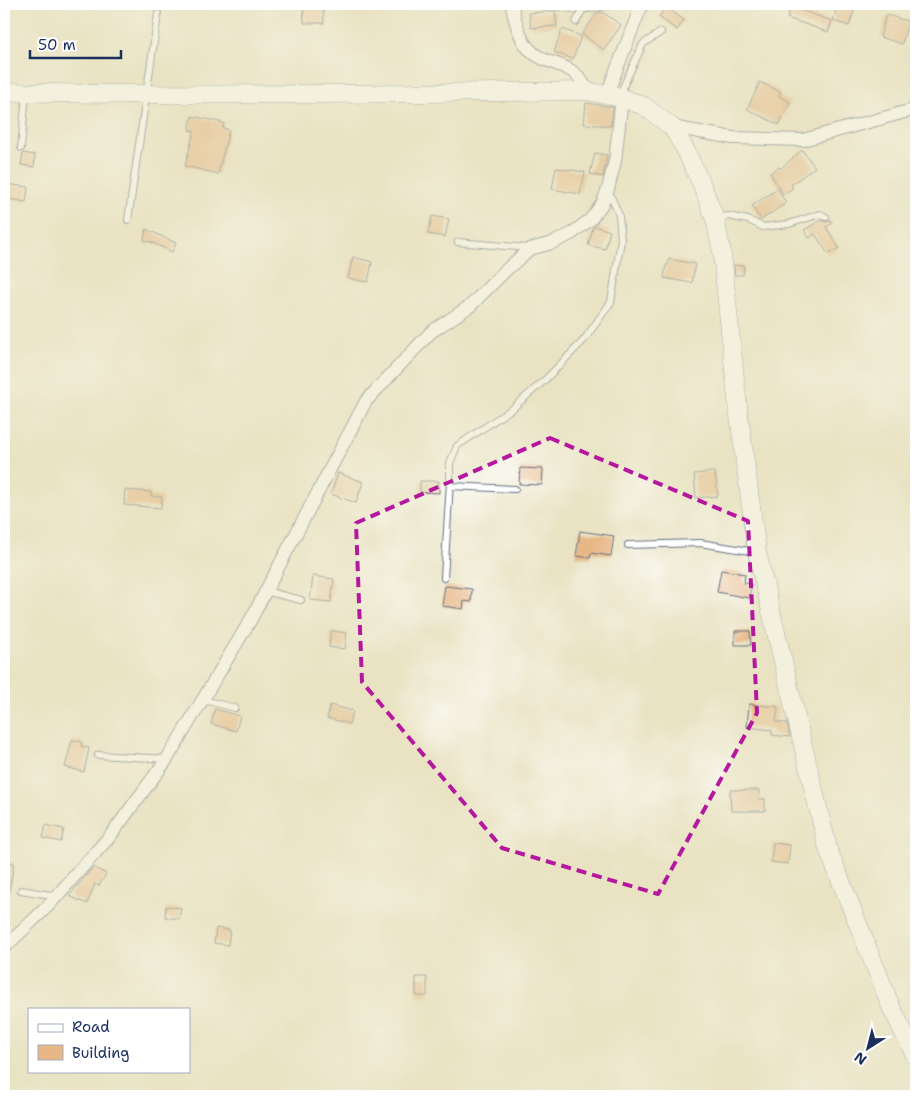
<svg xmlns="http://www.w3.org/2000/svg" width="920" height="1100" viewBox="0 0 920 1100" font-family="'Shantell Sans',sans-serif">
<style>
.building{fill:#e7b786}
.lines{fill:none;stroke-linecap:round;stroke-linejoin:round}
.lane-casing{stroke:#636e81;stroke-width:8}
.street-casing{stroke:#636e81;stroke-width:14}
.secondary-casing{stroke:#636e81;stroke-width:19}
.lane{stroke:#fff;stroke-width:6}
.street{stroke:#fff;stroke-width:12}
.secondary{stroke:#fff;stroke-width:18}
.marked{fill:none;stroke:#b5179e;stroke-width:4;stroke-dasharray:10 6;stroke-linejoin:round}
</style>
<rect width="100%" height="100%" fill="#fff"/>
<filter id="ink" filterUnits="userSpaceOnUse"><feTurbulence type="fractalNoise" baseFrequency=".02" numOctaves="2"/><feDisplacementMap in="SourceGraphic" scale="10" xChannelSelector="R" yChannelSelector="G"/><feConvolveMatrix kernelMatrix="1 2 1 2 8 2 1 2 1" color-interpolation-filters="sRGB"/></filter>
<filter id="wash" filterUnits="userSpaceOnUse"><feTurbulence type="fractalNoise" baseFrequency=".0096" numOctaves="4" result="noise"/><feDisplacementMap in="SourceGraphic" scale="20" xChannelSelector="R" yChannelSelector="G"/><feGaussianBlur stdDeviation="1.12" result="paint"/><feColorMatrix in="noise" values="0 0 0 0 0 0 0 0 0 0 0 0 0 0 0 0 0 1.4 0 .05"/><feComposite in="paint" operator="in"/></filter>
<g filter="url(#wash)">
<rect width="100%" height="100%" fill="#e9e3c3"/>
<g id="blocks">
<path class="building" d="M838,4H856L849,26L833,21Z
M323,5L324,23H304L303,6Z
M666,7L684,20L677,30L659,17Z
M791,7L832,21L828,32L787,18Z
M555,11L557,26L531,28L529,13Z
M602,12L621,25L604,50L582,34L597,13Z
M886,15L908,21L902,44L880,37Z
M562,29L581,36L573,59L554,52Z
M760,82L781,92L779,96L790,102L779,125L747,109Z
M586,103L613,107L611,126L584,124Z
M192,116L224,123L223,128L229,130L218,174L185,166L194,131L189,130Z
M802,150L815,167L791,185L793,188L783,194L770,173L779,167L780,169Z
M23,153L35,155L34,167L21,165Z
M595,153L607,155L603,177L590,174Z
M556,168L585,172L580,194L552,189Z
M6,184L28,187L26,202L4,198Z
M777,189L786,203L761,220L752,206Z
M432,216L449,219L445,237L428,234Z
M821,220L826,222L830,220L832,223L826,227L839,248L828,254L815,234L809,238L804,230Z
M595,226L610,231L605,249L588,245L593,228Z
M146,229L176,243L172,252L151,242L144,241Z
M353,257L372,262L368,282L348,278Z
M669,259L695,264L692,283L664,278L666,265H668Z
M734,265L744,266L743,275H735Z
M520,468L543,469L542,485L519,484Z
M715,472L718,496L696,498L694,474Z
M338,473L363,482L356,503L331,494Z
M420,481H439V493L420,492Z
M125,490L151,492V496L162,497L161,508L124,505Z
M580,531L614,536L611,556L591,553L590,558L576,556Z
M721,570L745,574L744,583L752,584L749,598L717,592Z
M313,576L334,579L331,602L310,600Z
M445,586L472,589L471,602L464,601L463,609L442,606Z
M331,631L347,633L345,649L329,647Z
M735,631H750L751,645H735Z
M749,704L778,707L776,722L787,723L790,737L772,735V730L747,727Z
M330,705L353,711L349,724L327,718Z
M215,709L240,716L236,731L211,724Z
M72,740L82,742L81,746L89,748L84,772L65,767Z
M730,790H759V799H765V811H731Z
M46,825L64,829L61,842L43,838Z
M773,843L790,845L788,864L771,862Z
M4,861L14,863L9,892L4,891Z
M93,867L106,874L99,886L95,884L87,904L69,896Z
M166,906L181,908L179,919L165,917Z
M216,928L230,930L228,945L214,943Z
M416,977H427V996H416Z"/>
</g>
</g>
<g filter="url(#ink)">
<use href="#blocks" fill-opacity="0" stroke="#636e81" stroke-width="1"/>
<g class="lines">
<g class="lane-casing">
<path id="lane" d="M559,7C578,12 596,8 615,4
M576,22L583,9
M623,97V87L643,44L661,32
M21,148L26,94
M717,218L728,216L748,220L763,227L789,224L820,214L826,217
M128,220L158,14
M458,242L529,248
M450,486L515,489
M628,545L700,543L756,552
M444,578L450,482V463L457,446L513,408L546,379L584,340L611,302L621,240L619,215L608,190
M265,591L301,600
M204,700L235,708
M98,755L167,759
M21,890L56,896"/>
</g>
<g class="street-casing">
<path id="street" d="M512,4C513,16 520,39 528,48C547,69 575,59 587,91
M607,94L642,4
M672,127L733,138L803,140L916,109
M4,948L47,907L111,835L167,759L250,621L366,401L431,332L470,306L506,270L530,249L552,243L571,234L591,219L602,204L608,189L615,161L622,98"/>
</g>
<g class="secondary-casing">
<path id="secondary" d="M4,92C198,97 392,93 587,91L622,98L644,106L672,127L684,147L702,185L715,219L722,253L738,408L757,552L800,733L828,849L892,1009L916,1057"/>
</g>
<use href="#lane" class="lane"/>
<use href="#street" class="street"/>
<use href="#secondary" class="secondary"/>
</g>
</g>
<path d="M0 0H920V1100H0ZM550,438L748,521L757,713L658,894L502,848L362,682L356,523Z" fill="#e9e3c3" fill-opacity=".55" fill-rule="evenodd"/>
<path class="marked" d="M550,438L748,521L757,713L658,894L502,848L362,682L356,523Z"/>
<rect width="920" height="1100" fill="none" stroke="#fff" stroke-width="20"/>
<rect x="28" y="1008" width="162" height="65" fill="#ffffff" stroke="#a4acbf"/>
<rect x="38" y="1024" width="25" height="8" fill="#ffffff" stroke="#a4acbf"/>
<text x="72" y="1032" font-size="15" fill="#1b2f5e">Road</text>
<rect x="38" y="1045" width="25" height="15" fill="#e7b786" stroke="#a4acbf"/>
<text x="72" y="1058" font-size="15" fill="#1b2f5e">Building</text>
<g transform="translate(868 1048) rotate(216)" stroke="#ffffff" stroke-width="4" paint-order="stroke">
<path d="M0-4L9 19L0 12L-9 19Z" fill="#1b2f5e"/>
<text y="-8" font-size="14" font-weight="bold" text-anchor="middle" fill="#1b2f5e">N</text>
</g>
<path d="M30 50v8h91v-8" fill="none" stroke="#1b2f5e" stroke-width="2.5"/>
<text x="38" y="50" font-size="15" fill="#1b2f5e" stroke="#ffffff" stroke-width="4" paint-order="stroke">50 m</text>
</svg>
